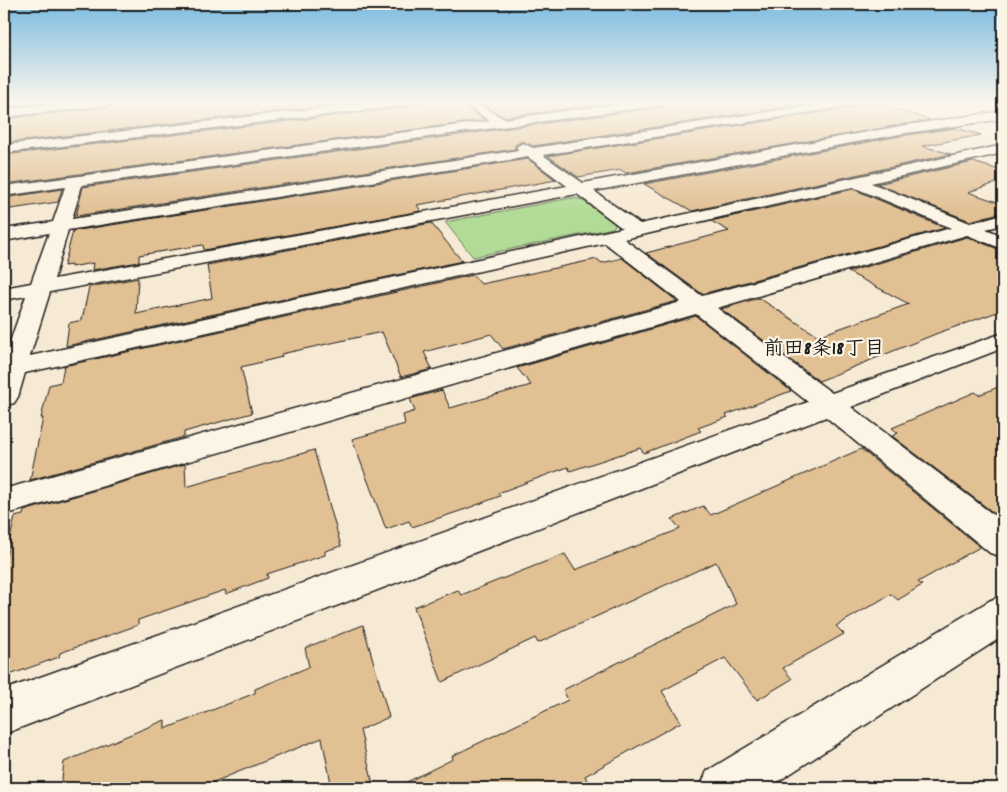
<svg xmlns="http://www.w3.org/2000/svg" width="1007" height="792" viewBox="0 0 1007 792" font-family="Dekko,'Klee One',sans-serif">
<style>
.green{fill:#b2db97;stroke:#677c5a}
.building{fill:#e1c093;stroke:#1c1c1c}
.lines{fill:none;stroke-linecap:round;stroke-linejoin:round}
.minor-casing{stroke:#1c1c1c;stroke-width:3}
.minor{fill:#fcf5e5;fill-rule:evenodd}
.labels{text-anchor:middle;dominant-baseline:central;stroke-width:4.5;stroke-linejoin:round;paint-order:stroke}
.neighbourhood-label{font-size:20px;font-weight:bold;fill:#1c1c1c;stroke:#fcf5e5}
</style>
<rect width="100%" height="100%" fill="#f7ead5"/>
<filter id="ink" filterUnits="userSpaceOnUse"><feTurbulence type="fractalNoise" baseFrequency=".02" numOctaves="2"/><feDisplacementMap in="SourceGraphic" scale="10" xChannelSelector="R" yChannelSelector="G"/><feConvolveMatrix kernelMatrix="1 2 1 2 8 2 1 2 1" color-interpolation-filters="sRGB"/></filter>
<g filter="url(#ink)">
<path class="green" d="M571,198L580,199L616,223L613,228L473,257L445,222Z"/>
<path class="building" d="M4,102H54L4,107Z
M118,102H359L4,143V119L110,107Z
M416,102H459L485,120L4,184V155L408,107Z
M479,102H618L504,117Z
M669,102H819L533,146L522,141L515,145V149L76,216L83,187L661,107Z
M863,102H871L930,120L626,173L621,170L578,177L548,156L855,107Z
M956,128L981,135L922,146L951,154L692,211L644,184L900,136Z
M528,159L556,180L417,205L421,211L204,250L203,245L139,255V262L92,270L93,263L71,267V265L64,266L73,231Z
M973,162L1003,171V181L968,192L1003,204V212L970,221L877,184Z
M62,189L58,202L4,210V198Z
M853,189L945,228L702,294L646,253L729,231L711,221Z
M431,223L462,261L66,346L69,323L82,320L89,287L138,278L136,314L212,298L207,265Z
M967,237L1003,251V310L938,333L819,381L721,309L759,298L818,336L909,304L848,272Z
M622,258L677,301L503,349L491,334L424,352L432,369L401,377L382,332L281,354L282,357L241,367L252,413L184,432V437L30,480L43,418H41L49,385L61,382L64,366L473,275L481,284L597,259L602,263Z
M696,316L791,391L726,415L728,417L698,428L701,431L644,453L640,448L570,471L568,467L498,493L500,496L466,509L412,527L409,521L386,529L352,439L405,424L403,415L415,411L410,399L442,390L450,408L531,385L517,368Z
M1003,385V520L892,436L898,433L892,428L975,392L979,395Z
M861,449L980,547L918,582L922,585L898,600L891,594L836,626L844,634L783,668L792,679L757,700L725,658L662,691L681,722L585,776L591,788H395L453,759L452,756L568,700L563,690L736,604L716,562L538,643L535,638L442,682L414,607L458,590L461,595L565,554L575,570L680,529L672,519L703,506L711,515Z
M314,450L341,546L325,551V555L267,574L268,578L226,594L225,590L138,620V625L60,653L59,657L4,677V565L15,517L23,515L24,511L185,464L186,487Z
M363,625L389,717L360,730L374,788H332L322,738L199,788H61L64,762L165,720V729L255,693V689L309,667L305,648Z"/>
<g class="lines">
<g class="minor-casing">
<path id="minor" d="M75,102H116L110,105L4,117V109Z
M377,102H414L408,105L4,153V145Z
M461,102H475L504,119L634,102H667L661,105L82,185L72,219L519,150L516,147L523,143L533,148L832,102H861L855,105L543,155L583,183L900,126L1003,111V119L900,134L594,191L640,224L1003,145V153L871,183L970,223L1003,214V225L986,229L1003,236V249L967,235L717,308L832,393L1003,333V348L851,407L1003,522V557L990,553L826,417L4,734V690L808,402L696,314L4,515V489L681,302L605,243L25,373L18,397L14,403L4,406V359L26,296L4,300V288L31,283L49,233L4,241V229L53,222L65,187L4,196V186L490,121ZM528,157L567,186L54,279L68,230ZM853,187L951,228L702,296L624,239ZM577,194L622,228L30,356L50,292Z
M1003,595V636L768,788H700L707,771L989,601Z"/>
</g>
<use href="#minor" class="minor"/>
</g>
</g>
<linearGradient id="sky" x2="0" y2="1"><stop stop-color="#7bbbe1"/><stop offset="0.48" stop-color="#fbf6ec"/><stop offset="1" stop-color="#fbf6ec" stop-opacity="0"/></linearGradient>
<rect width="1007" height="213" fill="url(#sky)"/>
<g class="labels">
<g class="neighbourhood-label">
<text x="824" y="350">前田8条18丁目</text>
</g>
</g>
<rect width="1007" height="792" fill="none" stroke="#fcf5e5" stroke-width="20"/>
<rect x="10" y="10" width="987" height="772" fill="none" stroke="#1c1c1c" stroke-width="2" filter="url(#ink)"/>
</svg>
